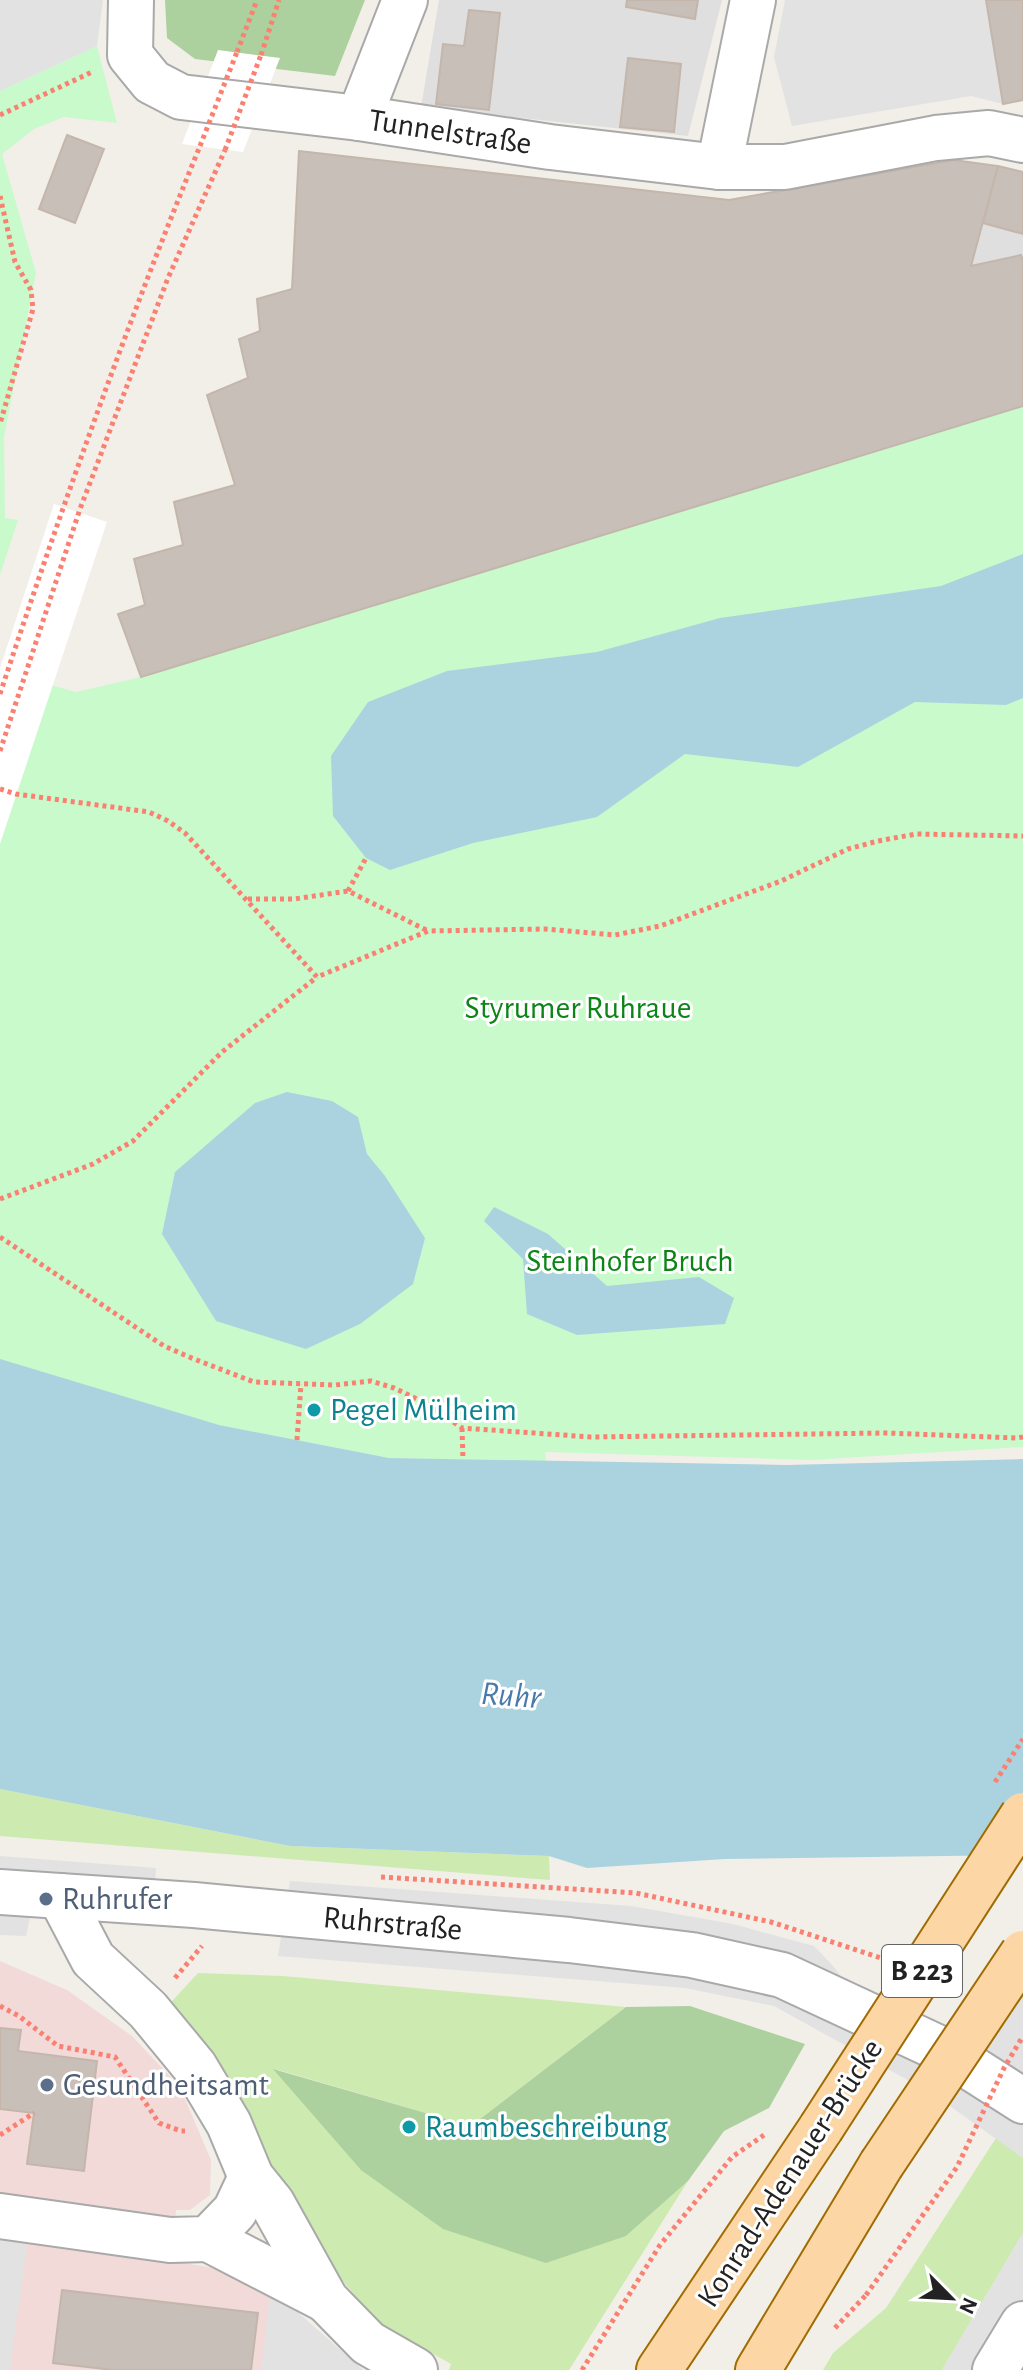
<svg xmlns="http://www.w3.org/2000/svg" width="1023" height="2370" viewBox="0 0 1023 2370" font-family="'Alegreya Sans',sans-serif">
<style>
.residential{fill:#e0dfdf}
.commercial{fill:#f2dad9}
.grass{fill:#cdebb0}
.forest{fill:#add19e}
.park{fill:#c8facc}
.parking{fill:#e2e2e2}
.water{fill:#aad3df}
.pier{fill:#fff}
.building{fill:#c7bfb8;stroke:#c4b6ab;stroke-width:2}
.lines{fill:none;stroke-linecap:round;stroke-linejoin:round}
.minor-casing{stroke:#a9a9a9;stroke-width:48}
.major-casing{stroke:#a06b00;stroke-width:48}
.path{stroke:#fa8072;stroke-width:5;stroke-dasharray:4 4;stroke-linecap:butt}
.minor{stroke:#fff;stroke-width:44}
.major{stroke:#fcd6a4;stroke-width:44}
.major-bridge-casing{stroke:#a06b00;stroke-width:48;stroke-linecap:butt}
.path-bridge{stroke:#fa8072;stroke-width:5;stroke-dasharray:4 4;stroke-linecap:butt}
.major-bridge{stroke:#fcd6a4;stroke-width:44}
.culture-dot{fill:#0f9aa8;stroke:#fff;stroke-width:3}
.service-dot{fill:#5c6f8a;stroke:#fff;stroke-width:3}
.labels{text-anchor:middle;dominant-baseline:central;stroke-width:6;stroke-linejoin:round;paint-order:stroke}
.shield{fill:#fff;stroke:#646464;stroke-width:2}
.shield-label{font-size:30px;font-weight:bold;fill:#222}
.street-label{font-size:32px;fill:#222;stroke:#fff}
.park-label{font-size:32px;fill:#0c8416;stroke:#fff}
.culture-label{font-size:32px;fill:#0d838f;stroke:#fff;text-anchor:start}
.service-label{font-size:32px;fill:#4e5e75;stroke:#fff;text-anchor:start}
.water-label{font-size:34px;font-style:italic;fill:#4a7aab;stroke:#fff}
</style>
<rect width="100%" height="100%" fill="#f2efe9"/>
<path class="residential" d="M439,0H722L688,136L421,107Z
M998,166L1023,172V261L1021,255L971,266Z"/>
<path class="commercial" d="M0,1961L67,1990L132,2036L180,2087L211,2160L210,2195L190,2210H176L172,2261L220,2269L270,2293L296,2311L363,2370H0Z"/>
<path class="grass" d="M0,1789L290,1846L549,1856L550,1880L0,1836Z
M198,1973L283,1976L626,2007L471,2126L275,2069L626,2236L688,2181L569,2370H449L451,2364L378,2323L326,2261L161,2013Z
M996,2138L1023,2158V2233L942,2370H823L833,2353L886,2308Z"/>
<path class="forest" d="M165,0H365L335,76L195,59L167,38Z
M690,2006L805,2044L769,2108L724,2131L688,2181L626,2236L546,2263L443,2229L361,2170L273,2069L471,2126L626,2007Z"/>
<path class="park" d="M97,46L117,123L64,117L34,129L2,154L36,273L4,437L5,518L18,520L0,575V91Z
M1023,406V1447L811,1460L545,1452L546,1462L389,1458L219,1425L107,1394L0,1360V671L76,692L141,677Z"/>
<path class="parking" d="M0,0H103L97,46L0,91Z
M785,0H986L1003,104L971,96L792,126L774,57Z
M0,1856L156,1868L155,1885L31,1913L26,1936L0,1935Z
M290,1881L631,1906L733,1924L814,1946L835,1968L849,1988L972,2057L1023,1978V2158L933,2094L774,2006L685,1988L278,1956Z
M1023,2233V2370H942Z
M0,2239L27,2244L10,2370H0Z
M270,2293L296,2311L363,2370H261Z"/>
<path class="water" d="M1023,554V698L1006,705L915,702L798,767L685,754L597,817L473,843L390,870L366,858L333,816L331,756L368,702L447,671L597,652L720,618L941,586Z
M287,1092L332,1101L358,1117L367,1154L385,1176L425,1238L413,1284L360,1324L306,1349L216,1321L162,1234L175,1172L255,1103Z
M494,1207L548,1234L607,1286L699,1277L734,1298L725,1324L577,1335L527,1314L523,1259L484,1221Z
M0,1359L219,1425L389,1458L787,1465L1023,1459V1855L725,1859L587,1868L549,1856L290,1846L0,1789Z"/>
<path class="pier" d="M218,50L280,58L243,152L182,144Z
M54,504L107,522L0,844V668Z"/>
<path class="building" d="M627,0H698L695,19L626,7Z
M986,0H1023V100L1003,104Z
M469,10L500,13L489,110L436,104L443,44L464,46Z
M628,58L681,64L674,132L620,127Z
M67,135L104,149L75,223L39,209Z
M299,151L729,200L954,160L998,166L971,266L1021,255L1023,261V406L141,677L118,614L145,605L134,559L183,545L174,502L235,485L207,395L248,378L239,339L260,331L257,299L292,289Z
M998,166L1023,172V234L983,223Z
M310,1406L319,1407L318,1415L309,1414Z
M0,2028L21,2030L18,2051L97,2061L84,2171L27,2164L34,2113L0,2109Z
M62,2290L258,2313L251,2370H113L53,2363Z"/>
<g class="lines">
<g class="minor-casing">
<g id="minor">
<path id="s1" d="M131,0L130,55L152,82L181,97L359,118L550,147L719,167H785L936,138L989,133L1023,140"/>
<path d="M359,118L405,0"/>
<path d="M719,167L753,0"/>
<path id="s2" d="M0,1892L194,1905L569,1940L692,1955L782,1975L943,2050L1023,2101"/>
<path d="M60,1896L93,1959L148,2010L195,2067L229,2124L251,2177L272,2203L326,2300L368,2343L415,2370"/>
<path d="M0,2216L170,2240L208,2239L235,2211L251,2177"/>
<path d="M208,2239L326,2300"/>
<path d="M995,2370L1023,2324"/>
</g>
</g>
<g class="major-casing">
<path id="major" d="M659,2370L821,2128
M758,2370L881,2165"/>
</g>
<path class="path" d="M237,52L257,0
M261,55L279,0
M0,115L92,72
M0,196L15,262L31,290L33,309L0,424
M0,694C61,509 126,327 200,146
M0,751L80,509L168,278L225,150
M0,789L16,794L149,812L168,821L185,833L317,977L428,931L545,929L615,935L660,926L781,881L848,849L878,841L916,834L1023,836
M348,891L366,858
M248,899H294L348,891L428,931
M0,1199L93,1164L133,1141L222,1052L317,977
M0,1237L164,1346L194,1359L254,1382L335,1385L371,1381L394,1388L427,1404L462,1428L591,1437L887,1433L1017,1438L1023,1437
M462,1428L463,1460
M297,1440L301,1384
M381,1877L636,1893L771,1922L881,1958
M175,1978L202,1946
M0,2006L19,2016L58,2046L115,2057L159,2123L181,2131H185
M0,2135L34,2113
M835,2328L866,2295
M582,2370L660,2245L732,2157L764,2135"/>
<use href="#minor" class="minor"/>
<use href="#major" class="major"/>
<g class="major-bridge-casing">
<path id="major-bridge" d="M821,2128L1023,1815
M881,2165L1023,1953"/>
</g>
<path class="path-bridge" d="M200,146L237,52
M225,150L261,55
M995,1782L1023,1739
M866,2295L957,2167L1004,2068L1023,2036"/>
<use href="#major-bridge" class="major-bridge"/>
</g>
<g class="culture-dot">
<circle cx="314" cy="1410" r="8"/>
<circle cx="409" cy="2127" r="8"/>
</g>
<g class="service-dot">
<circle cx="46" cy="1899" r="8"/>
<circle cx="47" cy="2085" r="8"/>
</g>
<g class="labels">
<rect class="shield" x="882" y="1945" width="80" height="52" rx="6"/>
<g class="shield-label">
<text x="922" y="1971">B 223</text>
</g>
<g class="street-label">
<text stroke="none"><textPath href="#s1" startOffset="394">Tunnelstraße</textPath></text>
<text stroke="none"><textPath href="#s2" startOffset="394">Ruhrstraße</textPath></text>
<text transform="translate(790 2173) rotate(-57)">Konrad-Adenauer-Brücke</text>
</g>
<g class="park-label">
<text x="578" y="1008">Styrumer Ruhraue</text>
<text x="630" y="1261">Steinhofer Bruch</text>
</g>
<g class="culture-label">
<text x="330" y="1410">Pegel Mülheim</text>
<text x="425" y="2127">Raumbeschreibung</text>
</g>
<g class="service-label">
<text x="62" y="1899">Ruhrufer</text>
<text x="63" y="2085">Gesundheitsamt</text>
</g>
<g class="water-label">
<text transform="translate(511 1696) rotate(4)">Ruhr</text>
</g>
</g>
<g transform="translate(951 2298) rotate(114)" stroke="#ffffff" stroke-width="6" paint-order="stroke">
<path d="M0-6L14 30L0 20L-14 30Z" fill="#222222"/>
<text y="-12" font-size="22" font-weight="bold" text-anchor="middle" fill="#222222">N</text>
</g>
</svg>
